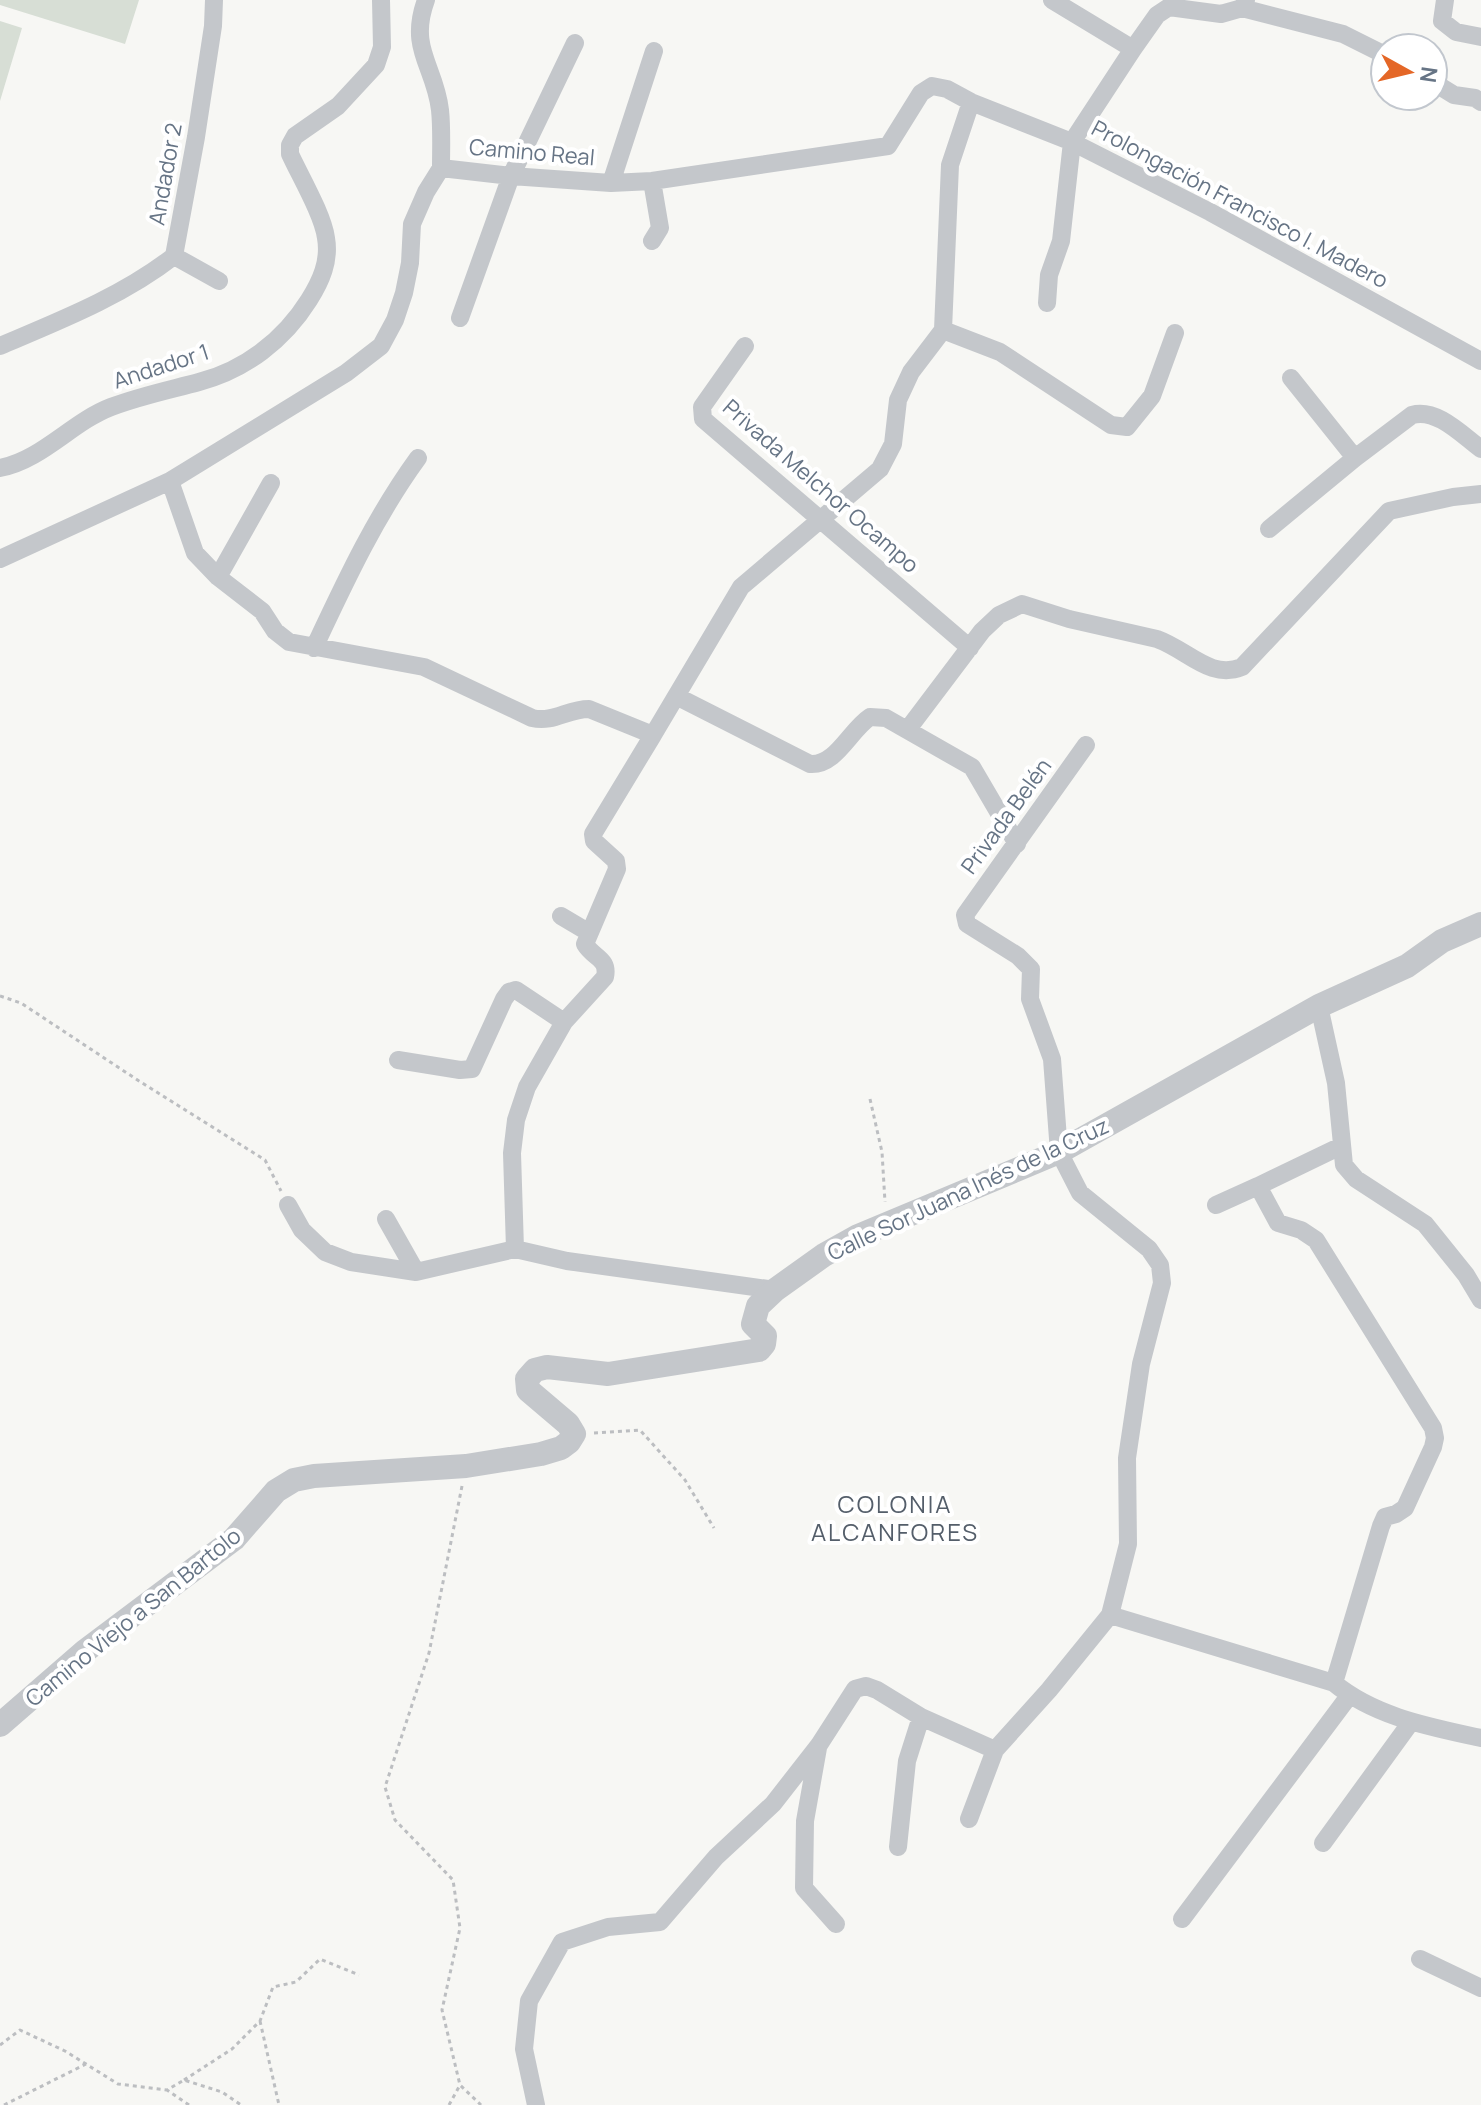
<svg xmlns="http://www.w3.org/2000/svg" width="1481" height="2105" viewBox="0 0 1481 2105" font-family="Manrope,sans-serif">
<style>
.green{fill:#d7ded5}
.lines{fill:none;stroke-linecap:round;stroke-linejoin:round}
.path{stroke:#bcbec1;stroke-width:3;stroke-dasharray:4 4;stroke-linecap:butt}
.minor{stroke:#c4c7cb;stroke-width:18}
.tertiary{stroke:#c4c7cb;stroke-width:24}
.labels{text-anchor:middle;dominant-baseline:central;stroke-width:8;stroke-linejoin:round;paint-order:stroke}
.street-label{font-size:22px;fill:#667485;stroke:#fff}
.neighbourhood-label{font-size:24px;letter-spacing:2px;fill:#545e6a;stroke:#fff}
</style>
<rect width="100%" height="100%" fill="#f7f7f4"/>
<path class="green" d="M0,0H139L125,44L0,5Z
M0,21L22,28L0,101Z"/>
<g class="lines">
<path class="path" d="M0,996L21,1003L139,1081L265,1160L281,1191
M870,1099L882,1152L885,1202
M594,1433L640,1430L685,1480L714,1528
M462,1486L429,1653L385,1787L395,1820L453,1880L460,1928L442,2010L460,2085L481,2105
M260,2021L279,2105
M0,2045L20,2030L65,2051L118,2084L167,2090
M184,2080L232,2049L260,2021L273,1987L296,1982L320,1959L359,1975
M4,2105L86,2064
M189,2105L167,2090L184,2080L222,2092L241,2105
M449,2105L460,2085"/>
<path class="minor" d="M426,0C408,49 435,66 440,110C442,129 441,149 441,168
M1052,0L1133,49
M1445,0L1442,21L1456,32L1481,37
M1242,8L1343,34L1385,55
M1433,82L1454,95L1475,98L1481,102
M441,168L511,176L611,183L652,181L888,146L921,93L932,86L947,89L971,102L1072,142L1210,212L1481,361
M652,181L660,228L652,241
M611,183L654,51
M174,256L219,281
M1047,303L1049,275L1061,241L1072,142L1133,49L1157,15L1169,7L1221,14L1242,8L1246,0
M460,318L511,176L575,43
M943,330L1000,352L1111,425L1127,427L1152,396L1175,333
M0,346C59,321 123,296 174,256L196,137L213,26L214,0
M745,346L702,407L703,419L970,648
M1291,378L1355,458
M0,468C42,460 72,422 111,407C140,396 169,390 199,382C245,370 284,340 309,300C321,281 330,261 326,238C323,215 300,176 290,154V145L295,136L338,106L376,65L382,47L381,0
M170,481L195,553L218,577L262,611L275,631L289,642L424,667L532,718C554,723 567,709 589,709L653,735L741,587L880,469L893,444L898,400L911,372L943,330L950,165L971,102
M1269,529L1355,458L1412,415C1437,408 1462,435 1481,449
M0,559L170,481L346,373L381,346L395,320L404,293L410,263L412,224L426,192L441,168
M218,577L271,483
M314,648C345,582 375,517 418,458
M678,697L810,764C836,766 850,730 870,717L886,718L972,767L1017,844
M908,729L982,631L999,615L1022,604L1069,619L1157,639C1188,650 1210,680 1242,667L1389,511L1453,497L1481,494
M1086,745L965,915L967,924L1018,956L1031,969L1030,999L1052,1059L1059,1152L1080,1193L1149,1249L1160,1265L1162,1283L1141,1364L1127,1458L1128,1544L1110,1615L1334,1683C1375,1717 1431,1727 1481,1738
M561,916L588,932
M1319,1006L1336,1083L1344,1165L1356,1179L1425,1224L1466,1275L1481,1300
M398,1060L460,1070L472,1069L504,999L509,992L516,990L564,1022
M1258,1186L1341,1146
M288,1205L302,1230L325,1252L351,1262L416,1272L515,1249L567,1261L775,1290
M1216,1205L1258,1186L1278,1223L1301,1230L1316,1240L1433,1428L1435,1438L1433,1447L1405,1508L1396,1514L1385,1517L1381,1526L1334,1683
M386,1219L416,1272
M515,1249L512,1153L516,1120L527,1087L564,1022L605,977C609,958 593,958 585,944L617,869L616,861L594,841L593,834L653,735
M818,1748L805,1821L804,1888L836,1924
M969,1819L995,1750L1049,1690L1110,1615
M1323,1843L1411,1722
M898,1847L907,1761L921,1717
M1182,1919L1349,1696
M1420,1959L1481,1988
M536,2105L524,2049L529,2001L562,1942L608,1927L660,1922L716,1857L773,1804L819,1745L855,1689L866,1686L877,1690L921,1717L995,1750"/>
<path class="tertiary" d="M0,1725L85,1651L234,1539L276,1491L294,1480L314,1476L466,1466L541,1454L561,1448L569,1442L574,1434L568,1424L528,1390L527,1379L535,1370L547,1367L608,1374L759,1350L764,1344L765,1336L753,1324L758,1306L775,1290L824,1255L858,1236L1059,1152L1319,1006L1407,966L1442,941L1481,924"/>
</g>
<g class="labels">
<g class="street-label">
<text transform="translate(532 152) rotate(5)">Camino Real</text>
<text transform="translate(165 174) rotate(-80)">Andador 2</text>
<text transform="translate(1240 204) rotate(28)">Prolongación Francisco I. Madero</text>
<text transform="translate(161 366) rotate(-18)">Andador 1</text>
<text transform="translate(821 486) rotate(41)">Privada Melchor Ocampo</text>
<text transform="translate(1006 816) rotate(-54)">Privada Belén</text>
<text transform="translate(968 1189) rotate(-25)">Calle Sor Juana Inés de la Cruz</text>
<text transform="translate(133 1617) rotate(-39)">Camino Viejo a San Bartolo</text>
</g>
<g class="neighbourhood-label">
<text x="895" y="1503">COLONIA<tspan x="895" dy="28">ALCANFORES</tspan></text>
</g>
</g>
<g transform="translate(1409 72) rotate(98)"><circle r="38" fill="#ffffff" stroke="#c2c7ce" stroke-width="2"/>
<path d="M0-6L14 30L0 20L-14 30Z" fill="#e46727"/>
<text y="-12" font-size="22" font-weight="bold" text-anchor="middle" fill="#667485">N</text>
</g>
</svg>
